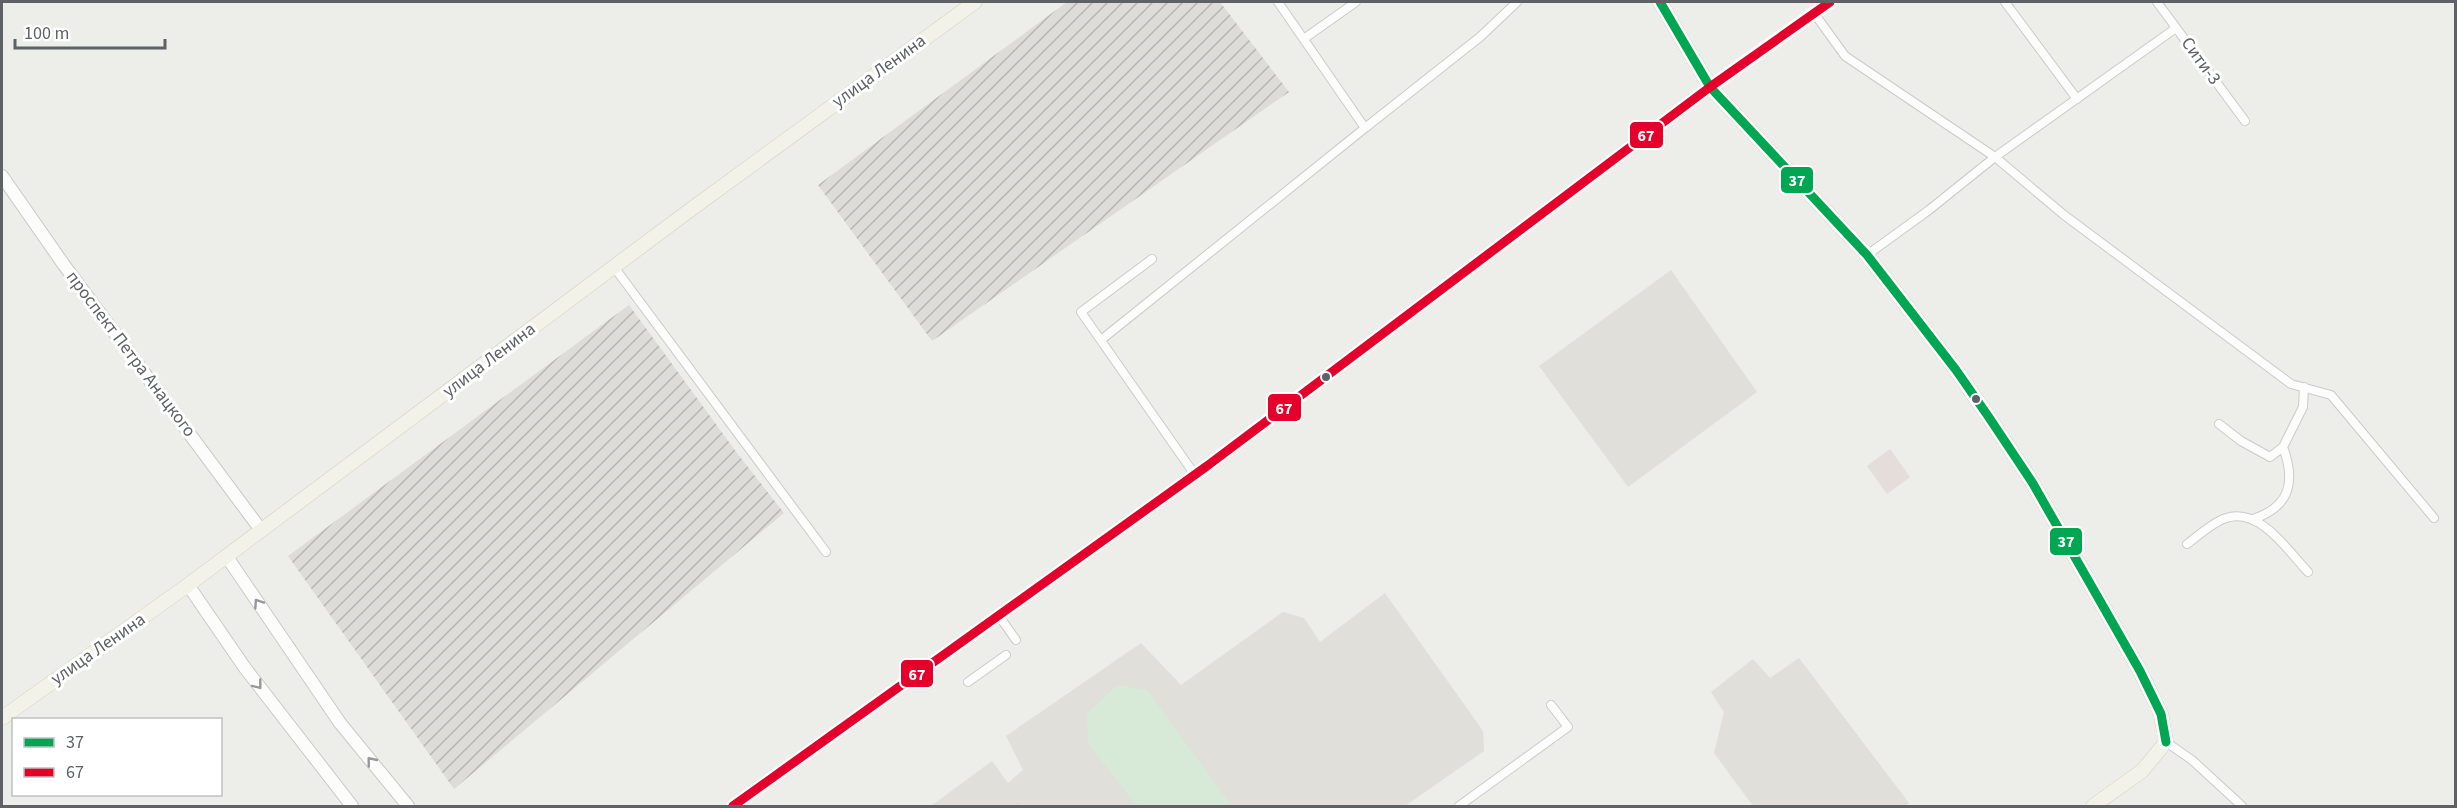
<svg xmlns="http://www.w3.org/2000/svg" width="2457" height="808" viewBox="0 0 2457 808" font-family="'Source Sans 3',sans-serif">
<style>
.industrial{fill:url(#industrial-furrows)}
.education{fill:#e0dfd9}
.medical{fill:#e5ddda}
.park{fill:#d7e9d7}
.lines{fill:none;stroke-linecap:round;stroke-linejoin:round}
.minor-casing{stroke:#cacbca;stroke-width:10}
.secondary-casing{stroke:#c9c9c9;stroke-width:14}
.primary-casing{stroke:#d3cfb9;stroke-width:15}
.minor{stroke:#fcfcfc;stroke-width:8}
.secondary{stroke:#fcfcfc;stroke-width:12}
.primary{stroke:#f3f2e9;stroke-width:14}
.bus-1-casing{stroke:#fff;stroke-width:14}
.bus-2-casing{stroke:#fff;stroke-width:14}
.bus-1{stroke:#00a651;stroke-width:9}
.bus-2{stroke:#e4002b;stroke-width:9}
.oneway{stroke:#95979a}
.bus-dot{fill:#5e6166;stroke:#fff;stroke-width:2}
.labels{text-anchor:middle;dominant-baseline:central;stroke-width:6;stroke-linejoin:round;paint-order:stroke}
.street-label{font-size:18px;fill:#5e6166;stroke:#fff}
.line-badge{stroke:#fff;stroke-width:2}
.badge-label{font-size:16px;text-anchor:middle;font-weight:bold;fill:#fff}
</style>
<defs>
<pattern id="industrial-furrows" width="10" height="10" patternUnits="userSpaceOnUse" patternTransform="scale(1.5)"><rect width="10" height="10" fill="#dddcd9"/><path d="M-1 1l2-2M0 10L10 0M9 11l2-2" fill="none" stroke="#b6b6b4"/></pattern>
</defs>
<rect width="100%" height="100%" fill="#edede9"/>
<path class="industrial" d="M1067,2H1220L1289,92L932,341L818,185Z
M629,305L737,453L784,513L454,789L288,556Z"/>
<path class="education" d="M1671,270L1757,392L1628,487L1539,366Z
M1385,593L1483,731L1484,751L1405,806H1024L1019,799L1023,806H931L992,761L1008,783L1023,770L1006,736L1141,643L1181,685L1283,612L1304,618L1320,642Z
M1799,658L1909,803L1905,806H1753L1714,753L1724,712L1711,692L1753,659L1770,678Z"/>
<path class="medical" d="M1890,449L1910,477L1887,494L1867,466Z"/>
<path class="park" d="M1117,685L1147,690L1232,806H1137L1088,744L1087,713Z"/>
<g class="lines">
<g class="minor-casing">
<path id="minor" d="M1278,2L1365,128L1480,37L1517,2
M2005,2L2077,99
M2157,2L2245,121
M1814,13L1845,56L1995,157L2064,215L2291,384L2331,395L2434,518
M1305,38L1356,2
M1710,87L1830,2
M1867,255L1929,210L1995,157L2176,28
M1152,259L1081,312L1195,475
M614,267L826,552
M1101,340L1365,128
M2219,424L2241,441L2270,457L2283,447
M2253,519C2290,507 2296,482 2283,447L2303,407L2304,387
M2187,544C2198,536 2213,522 2226,518C2260,507 2288,551 2308,572
M999,616L1016,640
M968,682L1006,655
M2166,742L2192,760L2242,806
M1459,806L1568,727L1551,705"/>
</g>
<g class="secondary-casing">
<path id="secondary" d="M2,176L64,265L261,530
M227,557L340,723L408,806
M188,585L245,668L352,806
M733,806L1207,466L1710,87"/>
</g>
<g class="primary-casing">
<path id="primary" d="M1660,2L1710,87L1867,255L1956,370L1988,416L2032,482L2140,671L2161,714L2166,742L2142,771L2093,806
M2,718L188,585L690,210L975,2"/>
</g>
<use href="#minor" class="minor"/>
<use href="#secondary" class="secondary"/>
<use href="#primary" class="primary"/>
<g class="bus-1-casing">
<path id="bus-1" d="M1660,2L1710,87L1867,255L1956,370L1988,416L2032,482L2140,671L2161,714L2166,742"/>
</g>
<g class="bus-2-casing">
<path id="bus-2" d="M733,806L1207,466L1710,87L1830,2"/>
</g>
<use href="#bus-1" class="bus-1"/>
<use href="#bus-2" class="bus-2"/>
</g>
<defs><path id="oneway-chevron" d="M-2-3.5L2.5 0L-2 3.5" fill="none" stroke-width="1.6" stroke-linecap="round" stroke-linejoin="round" transform="scale(1.5)"/></defs>
<g class="oneway">
<use href="#oneway-chevron" transform="translate(258 603) rotate(-124)"/>
<use href="#oneway-chevron" transform="translate(258 685) rotate(52)"/>
<use href="#oneway-chevron" transform="translate(371 761) rotate(-129)"/>
</g>
<g class="bus-dot">
<circle cx="1326" cy="377" r="5"/>
<circle cx="1976" cy="399" r="5"/>
</g>
<g class="labels">
<g class="street-label">
<text transform="translate(2201 61) rotate(54)">Сити-3</text>
<text transform="translate(879 71) rotate(-36)">улица Ленина</text>
<text transform="translate(131 354) rotate(53)">проспект Петра Анацкого</text>
<text transform="translate(489 360) rotate(-37)">улица Ленина</text>
<text transform="translate(98 649) rotate(-35)">улица Ленина</text>
</g>
</g>
<g class="line-badge">
<rect x="1629" y="121" width="35" height="28" rx="6" fill="#e4002b"/>
<rect x="1780" y="166" width="34" height="28" rx="6" fill="#00a651"/>
<rect x="1267" y="393" width="35" height="29" rx="6" fill="#e4002b"/>
<rect x="2049" y="527" width="34" height="29" rx="6" fill="#00a651"/>
<rect x="900" y="659" width="34" height="29" rx="6" fill="#e4002b"/>
</g>
<g class="badge-label">
<text x="1646" y="141">67</text>
<text x="1797" y="186">37</text>
<text x="1284" y="414">67</text>
<text x="2066" y="547">37</text>
<text x="917" y="680">67</text>
</g>
<rect width="2457" height="808" fill="none" stroke="#5e6166" stroke-width="6"/>
<rect x="12" y="718" width="210" height="78" fill="#ffffff" stroke="#bfc0c2" stroke-width="1.5"/>
<rect x="24" y="738" width="30" height="9" fill="#00a651" stroke="#bfc0c2" stroke-width="1.5"/>
<text x="66" y="748" font-size="18" fill="#5e6166">37</text>
<rect x="24" y="768" width="30" height="9" fill="#e4002b" stroke="#bfc0c2" stroke-width="1.5"/>
<text x="66" y="778" font-size="18" fill="#5e6166">67</text>
<path d="M15 39v9h150v-9" fill="none" stroke="#5e6166" stroke-width="3"/>
<text x="24" y="39" font-size="18" fill="#5e6166" stroke="#ffffff" stroke-width="4.5" paint-order="stroke">100 m</text>
</svg>
